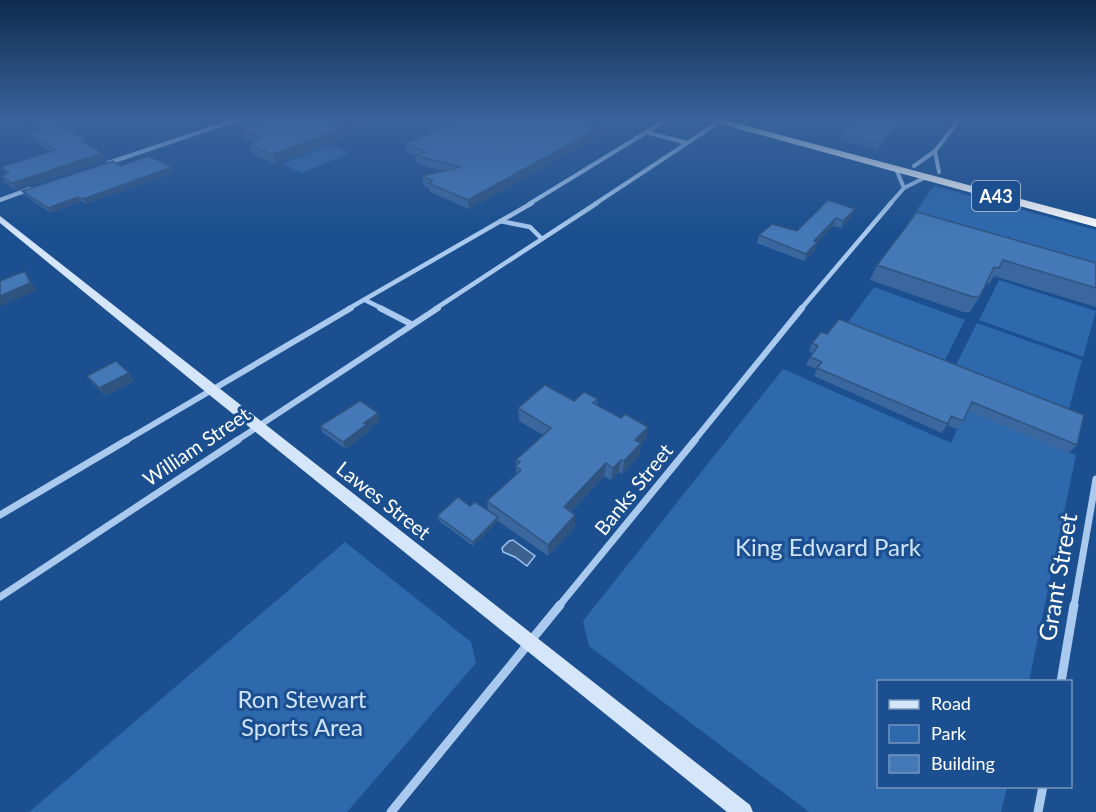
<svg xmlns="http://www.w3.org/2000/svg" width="1096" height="812" viewBox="0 0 1096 812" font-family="Lato,sans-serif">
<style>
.green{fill:#2e69ad}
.water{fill:#3c6290;stroke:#9cc4f0;stroke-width:1.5}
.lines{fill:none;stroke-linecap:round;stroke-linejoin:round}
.street-far4{stroke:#a9c9ee;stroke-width:4}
.street-far3{stroke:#a9c9ee;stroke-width:4.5}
.street-far2{stroke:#a9c9ee;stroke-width:6}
.street-far1{stroke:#a9c9ee;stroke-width:7}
.street{stroke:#a9c9ee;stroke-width:9}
.secondary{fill:#d6e6fa;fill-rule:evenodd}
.highway{fill:#fff;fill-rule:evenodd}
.wall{fill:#3a679d}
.shaded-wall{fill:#305480}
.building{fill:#4478b7;stroke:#305480;stroke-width:1.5}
.labels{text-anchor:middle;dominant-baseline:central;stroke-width:6;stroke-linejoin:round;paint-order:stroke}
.shield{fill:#1b4f8f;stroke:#bbcadd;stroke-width:1.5}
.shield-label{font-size:18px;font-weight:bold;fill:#fff}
.street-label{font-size:20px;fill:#fff;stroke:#1b4f8f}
.near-park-label{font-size:24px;fill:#cfe3fa;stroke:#1b4f8f}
.near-street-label{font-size:24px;fill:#fff;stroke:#1b4f8f}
</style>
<rect width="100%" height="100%" fill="#1b4f8f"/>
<path class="green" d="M330,145L350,153L302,173L282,164Z
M934,186L1096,230V283L906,225Z
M999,280L1096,311L1083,357L979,320Z
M874,287L965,320L941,368L843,329Z
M977,323L1082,360L1067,416L953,371Z
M783,369L951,443L966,409L1076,455L1029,681L878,682V786L1007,787L1001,812H809L589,646L583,621Z
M345,542L471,642L476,663L347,812H29Z"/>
<path class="water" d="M513,540L535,556L527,566L515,557L503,552L502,548L509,541Z"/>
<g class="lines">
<path class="street-far4" d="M649,133L687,143
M935,151L939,172
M108,163L239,119
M914,166L935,151L960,119
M896,169L904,188
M0,200L30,189
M529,204L668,119
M595,204L719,122
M890,204L904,188L926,177"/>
<path class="street-far3" d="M500,221L530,227L542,239
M365,300L383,309
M348,309L532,203
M435,309L597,203
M801,309L891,203"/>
<path class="street-far2" d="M380,308L411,324
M125,441L351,308
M236,441L438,308
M694,441L802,308"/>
<path class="street-far1" d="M0,515L127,440
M0,597L238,440
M559,606L695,440
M1074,606L1096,479"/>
<path class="street" d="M1061,682L1074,605
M391,812L560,605
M1038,812L1043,786"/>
<path class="secondary" d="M0,216L750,805L753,812H727L207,393L0,223Z"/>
<path class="highway" d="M703,119H721L1096,219V227Z"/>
</g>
<path class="wall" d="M34,119H80L61,125L90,146L106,160L17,190L6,183L1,176L6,174L2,168L51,152L32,139L28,132L35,130L31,128L27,121Z
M240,119H371L346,129L347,136L276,164L252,154L249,145L254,142L244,138L241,129L249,126L241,123Z
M799,119H907L878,150L840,140L842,134L845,131Z
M453,120L598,132L595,134V139L469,209L430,192L429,188L423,185L422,176L443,171L417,164L415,156L407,153L405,144L454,122Z
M121,166L175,172L86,204L81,201L51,213L26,196L22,191Z
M828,200L852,216L841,228L833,226L817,243L815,250L804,261L757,243L759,235L797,231Z
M917,212L1096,263V307L994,276L989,284L986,283L980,296L970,312H963L870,280L877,265Z
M821,332L1077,445L1069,453L968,411L963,421L957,429L947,425L942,433L814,376L817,369L806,365L812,353L809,351L812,343Z
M129,373L134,381L106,396L93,384L87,376Z
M598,399L597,405L646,439L641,444L639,456L622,474L619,472L611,480L604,476L571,512L575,527L548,556L498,521L473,546L438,520L437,516L470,506L488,511L487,501L516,474V460L543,435L519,421L518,408L574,401Z
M380,420L368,429L369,431L346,449L323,433L320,426Z"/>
<path class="shaded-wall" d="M56,119H80L59,125Z
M345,119H371L346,129L347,136L276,164L273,154L335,123Z
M904,119H907L878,150L880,144Z
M598,124V132L595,134V139L469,209L468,200Z
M102,153L106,160L17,190L12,183Z
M172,167L175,172L86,204L83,199Z
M78,197L81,201L51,213L48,208Z
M855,209L852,216L841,228L843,221Z
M836,218L833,226L817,243L815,250L804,261L806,254L814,241Z
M25,271L30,279L36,291L0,306V296Z
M129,373L134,381L106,396L99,388Z
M378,413L380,420L368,429L369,431L346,449L343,442L364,423Z
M648,427L646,439L641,444L639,456L622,474L624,461L635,440Z
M621,460L619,472L611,480L613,468Z
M606,463L604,476L564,519V507Z
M575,515V527L548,556V545Z
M498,517V521L473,546V542Z"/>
<path class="building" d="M34,119H52L87,140L82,141L102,153L12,183L1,176L9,173L2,168L4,166L56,150L28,132L40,129L27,121Z
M251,119H345L335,123L345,127L273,154L249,145L262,138L241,129L259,123Z
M455,119H583L598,124L589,128L595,130L468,200L428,183L433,181L422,176L461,167L415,155L426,152L405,144L456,121L453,120Z
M826,119H904L880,144L842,134L850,125Z
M149,156L172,167L83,199L78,197L48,208L22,191L113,161L121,166Z
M828,200L855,209L843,221L836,218L814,241L817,242L806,254L759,235L772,224L797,231Z
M917,212L1096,263V288L1003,260L999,268L994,267L980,296L973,297L877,265Z
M25,271L30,283L0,296V281Z
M839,319L1084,415L1077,445L972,402L963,421L951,416L948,424L817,368L822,362L810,357L818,346L812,343L821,332L827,334Z
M116,361L129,373L99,388L87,376Z
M545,385L574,401L584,392L598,399L593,403L621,418L625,414L648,427L635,440L641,443L624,461L621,460L613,468L606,463L564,507L575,515L548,545L487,501L521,470L515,466L520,462L516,460L551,428L518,408Z
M360,401L378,413L364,423L367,424L343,442L320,426Z
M458,497L470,506L475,502L498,517L473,542L437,516Z"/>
<linearGradient id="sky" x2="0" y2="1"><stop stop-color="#0f2b4f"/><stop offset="0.51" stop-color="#39639b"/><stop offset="1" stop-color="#39639b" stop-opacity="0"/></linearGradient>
<rect width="1096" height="233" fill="url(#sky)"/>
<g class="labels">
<rect class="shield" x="972" y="181" width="48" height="30" rx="4.5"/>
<g class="shield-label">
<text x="996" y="196">A43</text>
</g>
<g class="street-label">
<text transform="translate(196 446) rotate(-34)">William Street</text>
<text transform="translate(633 489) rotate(-51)">Banks Street</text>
<text transform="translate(384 500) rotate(38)">Lawes Street</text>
</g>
<g class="near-park-label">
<text x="828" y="546">King Edward Park</text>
<text x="302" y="698">Ron Stewart<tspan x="302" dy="28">Sports Area</tspan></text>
</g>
<g class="near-street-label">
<text transform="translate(1057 577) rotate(-80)">Grant Street</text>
</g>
</g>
<rect x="877" y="680" width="195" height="108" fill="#1b4f8f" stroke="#7695bc" stroke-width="1.5"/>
<rect x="889" y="700" width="30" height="9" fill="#d6e6fa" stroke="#7695bc" stroke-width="1.5"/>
<text x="931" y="710" font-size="18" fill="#ffffff">Road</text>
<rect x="889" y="725" width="30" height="18" fill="#2e69ad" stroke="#7695bc" stroke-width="1.5"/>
<text x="931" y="740" font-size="18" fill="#ffffff">Park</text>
<rect x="889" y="755" width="30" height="18" fill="#4478b7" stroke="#7695bc" stroke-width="1.5"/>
<text x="931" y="770" font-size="18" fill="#ffffff">Building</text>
</svg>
